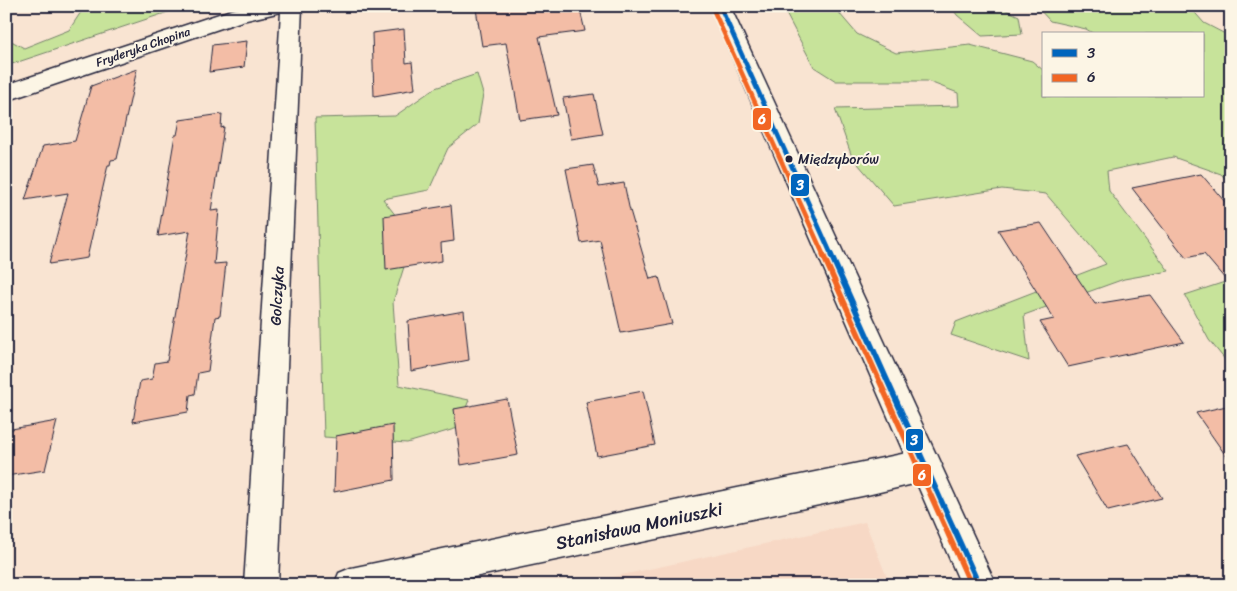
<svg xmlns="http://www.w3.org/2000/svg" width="1237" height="591" viewBox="0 0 1237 591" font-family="Sriracha,sans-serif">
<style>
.built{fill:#f7d8c5}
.green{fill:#c7e39a;stroke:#74826a}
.building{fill:#f3bda6;stroke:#22223b}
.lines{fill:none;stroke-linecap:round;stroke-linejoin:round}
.minor-casing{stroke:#22223b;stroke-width:3}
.secondary-casing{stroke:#22223b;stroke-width:3}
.minor{fill:#fcf5e5;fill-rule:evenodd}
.secondary{fill:#fcf5e5;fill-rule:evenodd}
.bus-1-far1-casing{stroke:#fcf5e5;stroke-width:8}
.bus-1-casing{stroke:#fcf5e5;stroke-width:9}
.bus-2-far1-casing{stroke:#fcf5e5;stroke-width:8}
.bus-2-casing{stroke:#fcf5e5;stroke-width:9}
.bus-1-far1{stroke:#0065bd;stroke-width:4.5}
.bus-1{stroke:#0065bd;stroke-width:5.5}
.bus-2-far1{stroke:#f26522;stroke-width:4.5}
.bus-2{stroke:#f26522;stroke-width:5.5}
.bus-dot{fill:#22223b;stroke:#fcf5e5;stroke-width:2}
.labels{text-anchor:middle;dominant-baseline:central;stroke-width:4;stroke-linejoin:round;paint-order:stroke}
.far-street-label{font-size:12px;fill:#22223b;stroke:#fcf5e5}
.bus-label{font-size:14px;fill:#22223b;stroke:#fcf5e5;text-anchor:start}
.street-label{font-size:15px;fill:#22223b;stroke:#fcf5e5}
.near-street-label{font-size:18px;fill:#22223b;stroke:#fcf5e5}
.line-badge{stroke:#fcf5e5;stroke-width:2}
.badge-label{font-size:14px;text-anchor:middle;font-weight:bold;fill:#fff}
</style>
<rect width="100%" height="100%" fill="#f9e4d2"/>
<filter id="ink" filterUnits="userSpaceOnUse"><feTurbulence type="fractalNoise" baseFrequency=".02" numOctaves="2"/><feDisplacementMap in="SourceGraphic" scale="10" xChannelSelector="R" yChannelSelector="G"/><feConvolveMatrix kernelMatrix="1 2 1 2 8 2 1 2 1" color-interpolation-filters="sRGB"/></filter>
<g filter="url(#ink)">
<path class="built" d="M865,522L890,585H576Z"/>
<path class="green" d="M85,6H186L12,64L6,61V38L24,48L69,30Z
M782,6H833L857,34L896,53L970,45L1032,61L1043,70V96H1203V34H1094L1086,29L1050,21L1037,7L1189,6L1204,23L1231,37V185L1221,174L1173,157L1107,171L1109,191L1169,271L1124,279L1024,315L1029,361L951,335L956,322L1106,264L1046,194L1002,189L894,206L852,157L835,109L959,106L958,93L927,81H836L814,67Z
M951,6H998L1019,16L1022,34L982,36L957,15Z
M477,74L483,94L478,124L448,148L429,190L383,199L413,238L393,302L399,385L469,400L458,428L407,443L324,437L315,118L395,116L435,88Z
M1231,280V367L1209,340L1185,295Z"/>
<path class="building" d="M496,6H524L525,11L579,6L585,31L539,37L557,115L520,120L506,43L482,46L476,9Z
M404,29L406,63L412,62L415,89L374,96L372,33Z
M247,41L244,67L209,72L212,45Z
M137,69L117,159L111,160L110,165H108L87,258L49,264L68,193L25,200L43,146L75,141L91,86Z
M594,94L603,134L571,139L563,98Z
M222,114L221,128L224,127L211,211L219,210L214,264L226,263L220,316L215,317L208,371L198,373L195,394L190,395L188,412L133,422L140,381L152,379L155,363L167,361L190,231L158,236L175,135H177L180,120Z
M593,165L599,187L624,183L629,207L650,279L659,277L672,324L621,333L600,240L581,243L566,169Z
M1201,174L1231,209V286L1204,254L1186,258L1132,188Z
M451,205L454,241L441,243L442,261L386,270L384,216Z
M1041,223L1095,304L1150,295L1184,342L1068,367L1040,322L1054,319L998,230Z
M464,311L469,360L411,371L408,321Z
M643,391L655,445L597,456L586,402Z
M507,399L518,455L461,465L454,409Z
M1231,405V463L1196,413Z
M57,421L45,470L6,476V430Z
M393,425L394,480L334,492L336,436Z
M1128,444L1162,498L1108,511L1075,456Z"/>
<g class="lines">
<g class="minor-casing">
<path id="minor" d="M249,6H302L278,585H244L281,12L242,21L6,101V85L231,10Z
M926,449L937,454L942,465L937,476L926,481L867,495L436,585H334L339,573L351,568Z"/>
</g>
<g class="secondary-casing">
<path id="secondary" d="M710,6H730L996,585H961Z"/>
</g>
<use href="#minor" class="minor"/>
<use href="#secondary" class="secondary"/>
<g class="bus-1-far1-casing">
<path id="bus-1-far1" d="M720,6L832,256"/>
</g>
<g class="bus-1-casing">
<path id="bus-1" d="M831,255L979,585"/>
</g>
<g class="bus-2-far1-casing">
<path id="bus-2-far1" d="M713,9L824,256"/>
</g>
<g class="bus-2-casing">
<path id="bus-2" d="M823,255L971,585"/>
</g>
<use href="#bus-1-far1" class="bus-1-far1"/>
<use href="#bus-1" class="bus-1"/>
<use href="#bus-2-far1" class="bus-2-far1"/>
<use href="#bus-2" class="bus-2"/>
</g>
</g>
<circle class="bus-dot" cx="789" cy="159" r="4.5"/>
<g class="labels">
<g class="far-street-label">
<text transform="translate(143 47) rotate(-19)">Fryderyka Chopina</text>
</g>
<g class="bus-label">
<text x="798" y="159">Międzyborów</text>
</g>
<g class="street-label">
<text transform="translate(277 296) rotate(-87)">Golczyka</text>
</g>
<g class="near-street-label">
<text transform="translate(639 526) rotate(-12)">Stanisława Moniuszki</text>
</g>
</g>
<g class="line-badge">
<rect x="752" y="107" width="20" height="24" rx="5" fill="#f26522"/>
<rect x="790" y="173" width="20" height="24" rx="5" fill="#0065bd"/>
<rect x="905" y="428" width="19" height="24" rx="5" fill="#0065bd"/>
<rect x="912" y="463" width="20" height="24" rx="5" fill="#f26522"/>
</g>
<g class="badge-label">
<text x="762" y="124">6</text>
<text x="800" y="190">3</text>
<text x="914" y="445">3</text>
<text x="922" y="480">6</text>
</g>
<rect width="1237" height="591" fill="none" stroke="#fcf5e5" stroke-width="25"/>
<rect x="12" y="12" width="1212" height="566" fill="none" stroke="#22223b" stroke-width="2" filter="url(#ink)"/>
<rect x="1042" y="32" width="162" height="65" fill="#fcf5e5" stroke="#a5a1a1"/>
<rect x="1052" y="49" width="25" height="8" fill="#0065bd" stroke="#a5a1a1"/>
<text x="1087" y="58" font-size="15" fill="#22223b">3</text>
<rect x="1052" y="74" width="25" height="8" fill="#f26522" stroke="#a5a1a1"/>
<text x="1087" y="82" font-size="15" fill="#22223b">6</text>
</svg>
